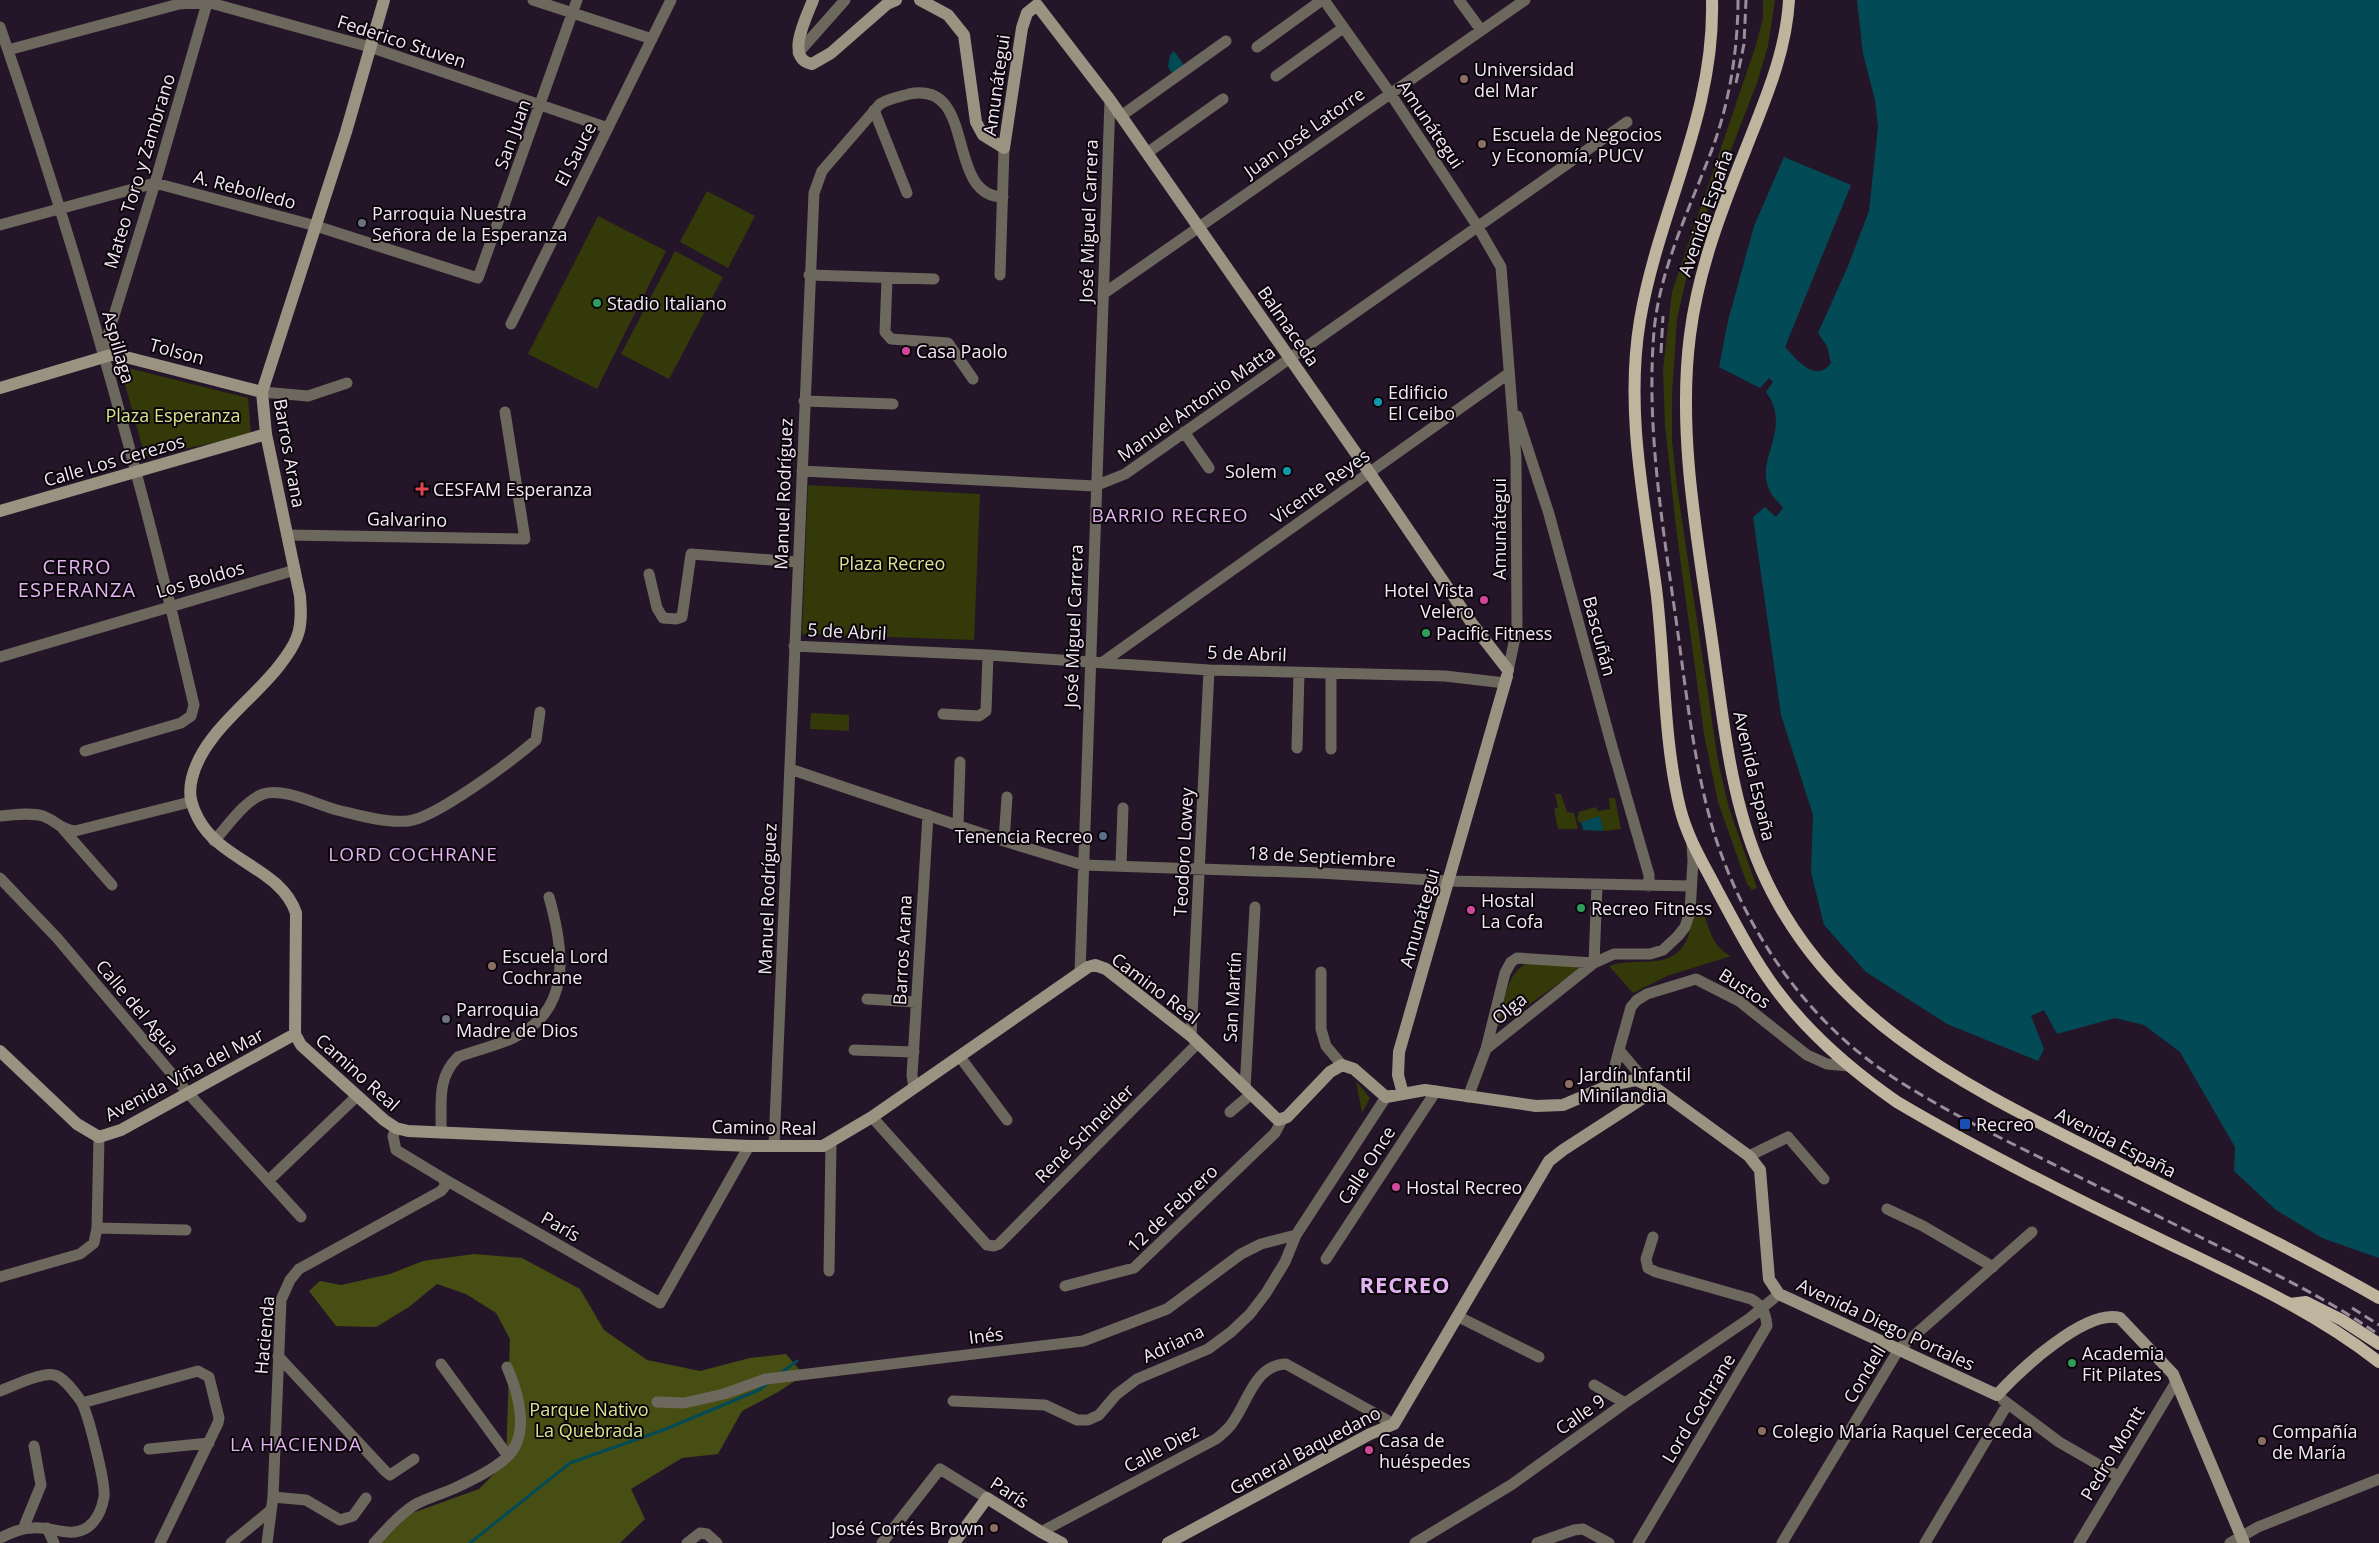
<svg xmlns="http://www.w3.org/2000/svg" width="2379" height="1543" viewBox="0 0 2379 1543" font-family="'Open Sans',sans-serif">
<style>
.green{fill:#333908}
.forest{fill:#474e13}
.water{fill:#024a55}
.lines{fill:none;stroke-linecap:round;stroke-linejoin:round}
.stream{stroke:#024a55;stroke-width:3}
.street{stroke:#6d685d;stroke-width:11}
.secondary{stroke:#9b9382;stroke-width:12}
.primary{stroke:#bfb59f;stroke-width:12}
.rail{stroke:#9a8e9d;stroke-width:3;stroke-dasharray:10 5;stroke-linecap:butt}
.education-dot{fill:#8d6e63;stroke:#0a050b;stroke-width:2}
.worship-dot{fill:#6b7280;stroke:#0a050b;stroke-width:2}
.leisure-dot{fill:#2e9e5b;stroke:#0a050b;stroke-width:2}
.hotel-dot{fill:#d1479c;stroke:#0a050b;stroke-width:2}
.culture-dot{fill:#0f9aa8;stroke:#0a050b;stroke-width:2}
.health-dot{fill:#e0444e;stroke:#0a050b;stroke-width:2}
.service-dot{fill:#5c6f8a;stroke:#0a050b;stroke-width:2}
.transit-dot{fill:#1a4fb4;stroke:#0a050b;stroke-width:2}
.labels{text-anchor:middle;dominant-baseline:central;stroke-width:4;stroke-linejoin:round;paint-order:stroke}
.street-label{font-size:18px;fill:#f2e8f4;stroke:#0a050b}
.poi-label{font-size:18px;fill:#f2e8f4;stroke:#0a050b;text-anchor:start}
.park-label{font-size:18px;fill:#d7e58f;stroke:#0a050b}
.neighbourhood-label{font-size:19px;letter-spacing:1px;fill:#e3b3f1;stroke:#0a050b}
.quarter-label{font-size:20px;letter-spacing:1px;fill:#e3b3f1;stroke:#0a050b}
.district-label{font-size:22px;font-weight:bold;letter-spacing:1px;fill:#e3b3f1;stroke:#0a050b}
</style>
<rect width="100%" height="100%" fill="#241628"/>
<path class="green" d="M1763,0H1775L1768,46L1757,83L1706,213L1690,262L1677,319L1672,395V440L1677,487L1718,761L1729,808L1757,888L1752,890L1747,884L1718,802L1704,734L1676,528L1665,425L1663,369L1672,292L1756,45L1763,18Z
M707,191L755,216L728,268L680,242Z
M598,216L666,251L597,389L528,354Z
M675,251L723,277L669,379L621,354Z
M120,366L248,398L251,435L145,457Z
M808,485L980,494L974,640L802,634Z
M811,713L849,715V731L810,729Z
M1555,794H1561L1567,812L1574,813L1578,829H1558L1554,809L1558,807Z
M1609,798H1615L1621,829L1603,831L1600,816L1579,823L1577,818L1579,812L1596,807L1598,811L1610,809Z
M1699,901C1709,921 1708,945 1731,956L1667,976L1633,993L1609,966C1635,956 1671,972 1686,941C1693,929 1690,912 1699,901Z
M1525,964L1579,965L1577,971L1497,1027C1504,1006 1505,976 1525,964Z
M1356,1081L1370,1098L1362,1113Z"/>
<path class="forest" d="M474,1254L522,1258L580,1289L604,1330L647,1360L700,1371L750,1358L786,1354L804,1375L778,1392L742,1411L718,1454L682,1458L631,1489L645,1519L620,1543H380L407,1515L479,1489L506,1462L510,1339L496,1313L466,1294L437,1284L409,1307L376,1327L336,1326L309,1291L320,1281L341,1285L390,1274L423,1261Z"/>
<path class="water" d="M1857,0H2379V1258L2322,1238L2276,1210L2234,1171L2235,1147L2180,1052L2144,1025L2115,1018L2057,1034L2044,1010L2031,1016L2044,1049L2038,1061L1947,1024L1866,972L1824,925L1811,872L1813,815L1781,715L1753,517L1765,507L1776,517L1783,508C1779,502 1771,496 1769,489C1755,458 1793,429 1766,392L1773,382L1769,378L1760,388L1719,367L1728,321L1754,226L1784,157L1851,185L1785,347C1797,360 1816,384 1831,363L1827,346L1818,333L1848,266L1869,211L1878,127L1875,100L1863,54Z
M1174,51L1184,65L1172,73L1168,67L1170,55Z
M1600,816L1603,831L1583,830L1581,822Z"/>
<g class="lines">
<path class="stream" d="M781,1373L797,1361
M470,1543L570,1463L666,1429L759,1390L768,1383"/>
<path class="street" d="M533,0L652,39
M1324,0L1390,93L1478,227L1501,267L1516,458L1517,628L1507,676
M1459,0L1481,30
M0,27C77,249 141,476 194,705L191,716L181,723L85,751
M1257,47L1322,0
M8,50L179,4L207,2L370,47L608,128
M798,53L845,0
M1276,76L1343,28
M874,110L907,193
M1121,116L1226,41
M1147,153L1223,99
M0,225L155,183L316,226L478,278L577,0
M809,275L934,279
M1000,275L1004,148
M887,279L885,332L891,339L948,343L973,379
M1103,294L1525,0
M511,324L671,0
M103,351L155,183L208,0
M262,392L308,396L347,383
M804,401L893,404
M1517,416L1549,514L1611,743L1649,875V886
M1184,432L1209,468
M802,471L1095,486L1125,474L1627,122
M287,535L525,539L505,412
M649,574L657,608L663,618L676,619L682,617L691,554L798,562
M794,646L988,655L1209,670L1445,676L1505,683
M0,657L295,570
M1103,662L1508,374
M943,714L979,716L986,711L988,655
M1297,748L1299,673
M1331,749V675
M790,769L1004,841L1083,865L1320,873L1447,881L1690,886
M0,816C13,815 31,812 43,816C57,821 59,829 75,831L190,802
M958,825L960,762
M63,829L112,885
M214,841C227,827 244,801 263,794C285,787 319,806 341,811C361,816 387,823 408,821C436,818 513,760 536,740L540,712
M1004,841L1007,797
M1121,865L1123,808
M0,878L58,939L188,1093L301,1217
M1321,972V1029L1326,1046L1342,1065
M1080,973L1110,100
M867,999L916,1002
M1191,1036L1209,670
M1486,1049L1505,973L1511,962L1517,958L1594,963L1597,885
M854,1050L914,1052
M960,1057L1007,1120
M1648,1084L1619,1050L1631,1007L1637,1000L1647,994L1696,979L1739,1001L1807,1055L1827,1064L1849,1066
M1610,1085L1619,1050
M914,1088L912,1075L928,815
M1245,1089L1255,907
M1468,1097L1486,1049L1594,963L1614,954H1650L1663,950L1678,936L1685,927L1690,912L1693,861L1692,844
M1230,1112L1250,1095
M872,1117L987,1245L994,1246L999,1244L1198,1043
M441,1133C442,1103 436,1079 458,1057C476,1050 496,1046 513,1038C573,1010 564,950 549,897
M774,1146L814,193L822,171L880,104C890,98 899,97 909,94C978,80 944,196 1003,197
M1749,1156L1788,1137L1824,1179
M444,1179L660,1303L749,1146
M269,1180L357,1096
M1887,1209L1923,1226L1993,1267
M97,1228L186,1230
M1326,1259L1436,1091
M829,1271L831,1143
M0,1277L80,1254L94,1243L97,1228L99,1137
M1065,1286L1134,1268L1275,1133L1282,1120
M1459,1317L1539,1357
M278,1356L385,1471L390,1475L414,1459
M441,1364L508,1456
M1594,1385L1625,1403
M0,1391C13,1386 42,1372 54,1375C64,1377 75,1393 81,1401C88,1413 106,1484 104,1497C102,1509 97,1520 88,1527C71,1539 51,1526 33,1528C21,1528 11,1533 0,1538
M2003,1400L2059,1442L2118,1476
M953,1401L1045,1405L1077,1420H1088L1099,1415L1116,1395L1137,1379L1208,1349L1231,1332L1250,1314L1266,1293L1285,1262L1296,1235L1386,1097
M657,1402L684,1403L724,1394L766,1379L1083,1341L1167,1309L1241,1254L1261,1244L1296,1235
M82,1403L198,1371L209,1377L219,1418L218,1423L160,1543
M149,1449L209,1443
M273,1497L306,1500L340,1520L353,1516L366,1498
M47,1528L54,1543
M23,1529L41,1485L34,1446
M1041,1532L1216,1439C1222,1434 1229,1429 1233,1422C1248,1401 1255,1365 1286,1364L1394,1424
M231,1543L271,1510
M267,1543L273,1497L281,1300L290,1280L299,1269L441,1191L445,1186L444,1179L396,1150L393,1136L396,1128
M374,1543C387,1529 400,1514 416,1504C428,1498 442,1494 455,1488C472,1480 493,1470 507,1457C531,1434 518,1392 507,1367
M687,1543L700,1533L707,1534L717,1543
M882,1543L940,1469L987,1498
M1415,1543L1511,1485L1625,1403L1750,1318L1779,1294
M1537,1543L1574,1530L1583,1529L1609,1543
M1638,1543L1767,1326C1766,1313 1762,1305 1751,1299L1656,1272L1648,1268L1646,1259L1653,1237
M1782,1543L1899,1349L2032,1232
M1925,1543L2007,1405
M2079,1543L2176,1382
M2230,1543L2258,1527L2379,1479"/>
<path class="secondary" d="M384,0L346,132L262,392L266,434L300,596C301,609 302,625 297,637C293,648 286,657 279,666C251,702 203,733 192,778C188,794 191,804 198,818C220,861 281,868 296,913L295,1034L301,1045L384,1120L396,1128L408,1131L749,1146H823L872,1117L1088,967L1095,965L1106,969L1191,1036L1278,1120L1287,1117L1330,1072L1342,1065L1354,1069L1386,1097L1425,1090L1536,1106L1563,1105L1610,1085L1636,1080L1657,1089L1749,1156L1760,1170L1769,1279L1779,1294L1997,1395C2019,1371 2086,1308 2120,1318L2173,1374L2244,1543
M813,0C807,16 784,59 812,64L831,53L887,4L896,0
M920,0L948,15L964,35L976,122L983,135L1004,148L1022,28L1027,13L1037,5L1110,100L1369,472L1473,625L1508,670
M0,388L114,354L262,392
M0,511L266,434
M0,1051L77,1124L99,1137L121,1130L295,1034
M1403,1094L1398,1075L1399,1052L1507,676
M954,1543L987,1498L1041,1532L1062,1543
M1168,1543L1370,1434L1394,1424L1549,1161L1563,1150L1657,1089"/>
<path class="primary" d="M1712,0C1715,115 1659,209 1640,320C1625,410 1644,499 1656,588C1665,659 1663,739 1680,808C1687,837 1703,863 1717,890C1735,923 1752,957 1775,988C1808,1033 1851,1070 1897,1102C1980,1151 2065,1194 2151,1235C2229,1273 2310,1308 2379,1362
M1789,0C1786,54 1764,102 1745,151C1721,211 1698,271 1690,335C1677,436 1698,541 1712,641C1723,718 1730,798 1761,869C1827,1021 1966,1086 2105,1156C2197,1203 2290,1247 2379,1298
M2290,1304L2306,1302L2342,1320L2379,1344"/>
<path class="rail" d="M1738,0C1738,47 1730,99 1714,144C1692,204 1660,266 1654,331C1645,439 1667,549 1681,656C1689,715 1697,776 1714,833C1745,931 1807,1022 1894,1078C1939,1107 1988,1132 2037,1156C2091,1183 2144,1209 2198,1236C2260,1267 2323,1295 2379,1335
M1736,83L1744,44L1746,0
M1661,353L1663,316
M2352,1308L2379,1325"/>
</g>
<g class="education-dot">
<circle cx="1464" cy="79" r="5"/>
<circle cx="1482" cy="144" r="5"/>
<circle cx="492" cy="966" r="5"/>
<circle cx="1569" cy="1084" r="5"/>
<circle cx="1762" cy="1431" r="5"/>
<circle cx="2262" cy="1441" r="5"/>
<circle cx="994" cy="1528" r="5"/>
</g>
<g class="worship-dot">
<circle cx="362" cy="223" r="5"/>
<circle cx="446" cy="1019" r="5"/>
</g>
<g class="leisure-dot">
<circle cx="597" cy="303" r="5"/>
<circle cx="1426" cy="633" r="5"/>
<circle cx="1581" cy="908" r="5"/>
<circle cx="2072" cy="1363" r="5"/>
</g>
<g class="hotel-dot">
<circle cx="906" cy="351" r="5"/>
<circle cx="1484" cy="600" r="5"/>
<circle cx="1471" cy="910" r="5"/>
<circle cx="1396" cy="1187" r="5"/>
<circle cx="1369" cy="1450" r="5"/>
</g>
<g class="culture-dot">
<circle cx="1378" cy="402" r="5"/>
<circle cx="1287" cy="471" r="5"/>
</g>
<path class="health-dot" d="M419.5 481.5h5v5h5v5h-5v5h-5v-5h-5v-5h5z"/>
<circle class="service-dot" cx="1103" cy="836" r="5"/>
<rect class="transit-dot" x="1959" y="1118" width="12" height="12" rx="2.5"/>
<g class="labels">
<g class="street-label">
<text transform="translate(402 41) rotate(18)">Federico Stuven</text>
<text transform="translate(996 85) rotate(-82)">Amunátegui</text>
<text transform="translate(1431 124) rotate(56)">Amunátegui</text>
<text transform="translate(1304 132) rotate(-35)">Juan José Latorre</text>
<text transform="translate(512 134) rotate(-70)">San Juan</text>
<text transform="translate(575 154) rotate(-63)">El Sauce</text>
<text transform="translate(139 171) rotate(-73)">Mateo Toro y Zambrano</text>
<text transform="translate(245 189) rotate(15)">A. Rebolledo</text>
<text transform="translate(1705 213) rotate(-71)">Avenida España</text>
<text transform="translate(1088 221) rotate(-88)">José Miguel Carrera</text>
<text transform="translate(1289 326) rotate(55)">Balmaceda</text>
<text transform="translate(119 347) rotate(74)">Aspillaga</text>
<text transform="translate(177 351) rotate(15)">Tolson</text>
<text transform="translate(1196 403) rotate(-35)">Manuel Antonio Matta</text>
<text transform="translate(290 453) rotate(80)">Barros Arana</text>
<text transform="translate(114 460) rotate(-16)">Calle Los Cerezos</text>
<text transform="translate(1320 486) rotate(-35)">Vicente Reyes</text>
<text transform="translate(783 494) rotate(-88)">Manuel Rodríguez</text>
<text transform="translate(407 519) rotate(1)">Galvarino</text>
<text transform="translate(1499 529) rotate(-90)">Amunátegui</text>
<text transform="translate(200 579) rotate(-16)">Los Boldos</text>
<text transform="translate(1073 626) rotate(-88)">José Miguel Carrera</text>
<text transform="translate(847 631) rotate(3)">5 de Abril</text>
<text transform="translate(1600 636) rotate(75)">Bascuñán</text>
<text transform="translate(1247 653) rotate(2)">5 de Abril</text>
<text transform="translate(1755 776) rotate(77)">Avenida España</text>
<text transform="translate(1183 852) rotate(-87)">Teodoro Lowey</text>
<text transform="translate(1322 856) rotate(3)">18 de Septiembre</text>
<text transform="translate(767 899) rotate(-88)">Manuel Rodríguez</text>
<text transform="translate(1419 918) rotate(-74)">Amunátegui</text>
<text transform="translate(902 950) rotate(-87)">Barros Arana</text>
<text transform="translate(1156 988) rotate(37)">Camino Real</text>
<text transform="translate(1745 988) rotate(33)">Bustos</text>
<text transform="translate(1232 997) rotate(-87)">San Martín</text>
<text transform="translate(138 1007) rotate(50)">Calle del Agua</text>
<text transform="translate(1509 1008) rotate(-39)">Olga</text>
<text transform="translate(358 1072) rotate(42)">Camino Real</text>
<text transform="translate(184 1074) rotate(-28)">Avenida Viña del Mar</text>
<text transform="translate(764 1127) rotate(1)">Camino Real</text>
<text transform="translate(1084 1133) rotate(-45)">René Schneider</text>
<text transform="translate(2116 1142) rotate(27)">Avenida España</text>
<text transform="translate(1366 1165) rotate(-57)">Calle Once</text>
<text transform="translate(1172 1208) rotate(-44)">12 de Febrero</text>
<text transform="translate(561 1226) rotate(30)">París</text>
<text transform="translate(1886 1324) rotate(25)">Avenida Diego Portales</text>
<text transform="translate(264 1335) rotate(-85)">Hacienda</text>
<text transform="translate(986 1335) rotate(-7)">Inés</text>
<text transform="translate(1173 1343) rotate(-25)">Adriana</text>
<text transform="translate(1864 1374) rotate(-59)">Condell</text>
<text transform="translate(1698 1408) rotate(-59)">Lord Cochrane</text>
<text transform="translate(1580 1414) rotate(-35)">Calle 9</text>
<text transform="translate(1161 1448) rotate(-28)">Calle Diez</text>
<text transform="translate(1305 1450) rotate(-28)">General Baquedano</text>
<text transform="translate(2112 1453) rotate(-59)">Pedro Montt</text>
<text transform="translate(1010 1492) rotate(33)">París</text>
</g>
<g class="poi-label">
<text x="1474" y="69">Universidad<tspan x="1474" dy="21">del Mar</tspan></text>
<text x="1492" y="134">Escuela de Negocios<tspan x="1492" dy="21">y Economía, PUCV</tspan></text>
<text x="372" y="213">Parroquia Nuestra<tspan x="372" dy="21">Señora de la Esperanza</tspan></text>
<text x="607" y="303">Stadio Italiano</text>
<text x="916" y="351">Casa Paolo</text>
<text x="1388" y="392">Edificio<tspan x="1388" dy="21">El Ceibo</tspan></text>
<text x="1277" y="471" text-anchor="end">Solem</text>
<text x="433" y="489">CESFAM Esperanza</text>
<text x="1474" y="590" text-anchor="end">Hotel Vista<tspan x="1474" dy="21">Velero</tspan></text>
<text x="1436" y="633">Pacific Fitness</text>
<text x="1093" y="836" text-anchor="end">Tenencia Recreo</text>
<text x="1481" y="900">Hostal<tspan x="1481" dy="21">La Cofa</tspan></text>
<text x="1591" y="908">Recreo Fitness</text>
<text x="502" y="956">Escuela Lord<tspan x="502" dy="21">Cochrane</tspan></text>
<text x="456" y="1009">Parroquia<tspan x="456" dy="21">Madre de Dios</tspan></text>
<text x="1579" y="1074">Jardín Infantil<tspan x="1579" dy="21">Minilandia</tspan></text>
<text x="1976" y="1124">Recreo</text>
<text x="1406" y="1187">Hostal Recreo</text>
<text x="2082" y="1353">Academia<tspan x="2082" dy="21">Fit Pilates</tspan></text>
<text x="1772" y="1431">Colegio María Raquel Cereceda</text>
<text x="2272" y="1431">Compañía<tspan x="2272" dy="21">de María</tspan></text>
<text x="1379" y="1440">Casa de<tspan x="1379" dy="21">huéspedes</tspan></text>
<text x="984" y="1528" text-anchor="end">José Cortés Brown</text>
</g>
<g class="park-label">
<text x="173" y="415">Plaza Esperanza</text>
<text x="892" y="563">Plaza Recreo</text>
<text x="589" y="1409">Parque Nativo<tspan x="589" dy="21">La Quebrada</tspan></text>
</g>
<g class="neighbourhood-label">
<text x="1170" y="515">BARRIO RECREO</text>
<text x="413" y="854">LORD COCHRANE</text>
<text x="296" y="1444">LA HACIENDA</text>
</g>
<g class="quarter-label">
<text x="77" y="566">CERRO<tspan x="77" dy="23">ESPERANZA</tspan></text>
</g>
<g class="district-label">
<text x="1405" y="1284">RECREO</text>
</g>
</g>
</svg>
